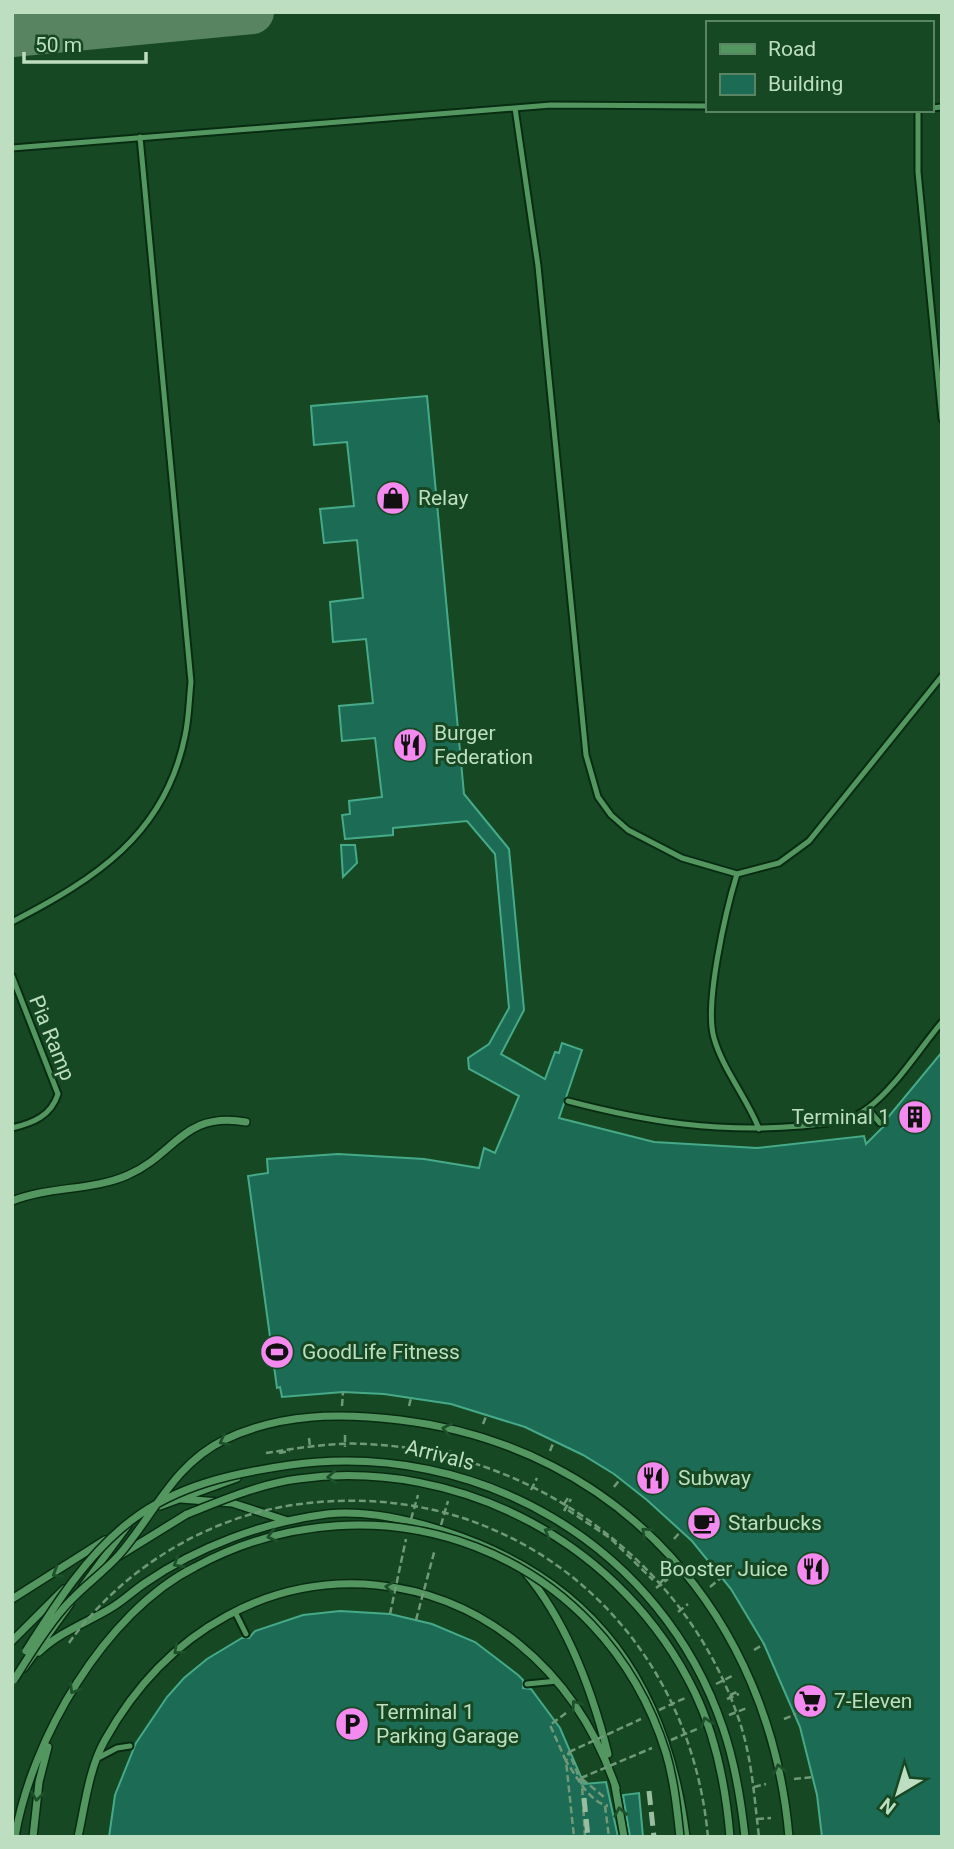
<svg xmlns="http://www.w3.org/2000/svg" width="954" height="1849" viewBox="0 0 954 1849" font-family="Roboto,sans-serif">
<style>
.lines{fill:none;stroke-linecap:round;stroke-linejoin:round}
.taxiway{stroke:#588461;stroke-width:44}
.building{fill:#1c6b54;stroke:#46aa89;stroke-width:2}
.lane-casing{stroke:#082c12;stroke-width:9}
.street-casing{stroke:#082c12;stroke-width:10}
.path{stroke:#709978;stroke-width:2.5;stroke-dasharray:7 3.5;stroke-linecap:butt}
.lane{stroke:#549660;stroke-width:5}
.street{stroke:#549660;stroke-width:7}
.rail{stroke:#99be9f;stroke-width:5;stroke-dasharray:14 7;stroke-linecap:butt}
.street-bridge-casing{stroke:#082c12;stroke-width:10;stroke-linecap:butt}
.path-bridge{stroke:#709978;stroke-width:2.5;stroke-dasharray:7 3.5;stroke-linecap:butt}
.street-bridge{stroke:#549660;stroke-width:7}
.oneway{stroke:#1c5129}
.labels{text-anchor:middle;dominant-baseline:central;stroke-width:6;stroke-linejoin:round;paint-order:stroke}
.poi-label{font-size:21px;fill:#bddec1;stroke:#164923;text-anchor:start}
.street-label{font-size:21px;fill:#bddec1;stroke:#164923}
</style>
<rect width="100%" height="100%" fill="#164923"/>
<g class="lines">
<path class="taxiway" d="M12,35L252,12"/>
</g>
<path class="building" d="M427,396L464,794L509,849L524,1010L501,1054L545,1079L555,1052L559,1053L562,1043L582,1050L559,1118L654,1142L757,1148L864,1136L866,1144L884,1126L885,1121L942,1052V1837H822L817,1795L800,1727L764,1644L731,1589L692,1541L647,1500L614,1474L583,1455L525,1427L451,1404L384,1394L343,1392L282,1397L280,1387L277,1388L248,1176L268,1173L267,1159L338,1154L424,1159L479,1168L484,1148L495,1153L519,1096L469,1069L468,1058L489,1044L509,1008L495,854L467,821L393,828V835L345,839L342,815L350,814L349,801L382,797L375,738L342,741L339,706L373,703L366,639L333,642L330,602L363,598L357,540L324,543L320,509L354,506L347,442L314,445L311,406Z
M341,845H355L357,863L343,877Z
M340,1611L390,1614L432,1624L475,1642L518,1675L523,1680V1688L531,1689L560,1728L584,1784L606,1782L618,1837H109L115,1795L136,1743L167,1697L184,1678L207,1659L242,1638H249L255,1631L303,1615Z
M639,1793L643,1837H630L623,1795Z"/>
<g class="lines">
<g class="lane-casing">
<path id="lane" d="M515,108L538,266L586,755L598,797L611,815L628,830L682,858L737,874L779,863L809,841L942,676
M931,108L942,107
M918,110V172L942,419
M12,148L551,105L707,106
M737,874C726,910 704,1004 714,1038C723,1070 747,1098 759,1129
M12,922C95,879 165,835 185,736C189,718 189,700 191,682L140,137
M12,976L58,1094C51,1116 33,1123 12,1128
M568,1101C648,1122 718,1133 801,1126C823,1124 851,1122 868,1108C895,1088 920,1048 942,1022
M868,1109L880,1123
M235,1612L246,1634
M527,1684L557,1681
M98,1758L117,1748L130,1746"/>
</g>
<g class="street-casing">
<path id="street" d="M12,1201C49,1186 92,1191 128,1175C176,1154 183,1111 246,1122
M181,1499L232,1503L288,1521
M160,1506L237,1478
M119,1556L187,1514
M525,1572C567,1622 592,1690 608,1754
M83,1586L128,1525
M12,1599L105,1540
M12,1641L64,1589
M39,1652C60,1632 86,1623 111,1608C123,1601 133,1591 145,1583C197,1547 264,1522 327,1514C366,1510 410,1520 447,1532C596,1581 667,1685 686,1837
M24,1668L70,1604
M615,1786L624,1837
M15,1837C31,1740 105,1612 195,1567
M33,1837L39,1782L48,1747
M78,1837C85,1805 89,1768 105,1740C233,1510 532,1541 616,1788"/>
</g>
<path class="path" d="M409,1406L411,1398
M483,1424L487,1414
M309,1438L310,1447
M279,1453L290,1451
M446,1455L447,1450
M447,1463L450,1450
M614,1487L620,1479
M564,1504L568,1498
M568,1510L610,1538L653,1580
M564,1511L571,1499
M674,1539L681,1531
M660,1583L666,1577
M656,1588L668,1579
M754,1650L764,1644
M730,1695L737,1692
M727,1699L739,1694
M566,1713L550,1725L566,1761L574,1837
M784,1719L796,1714
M582,1779L604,1797
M605,1806L609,1837
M585,1837L582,1785L569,1752L566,1761C577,1777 588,1801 608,1806"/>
<use href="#lane" class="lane"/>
<use href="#street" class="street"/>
<path class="rail" d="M649,1791L654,1837
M584,1798L588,1837"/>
<g class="street-bridge-casing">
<path id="street-bridge" d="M187,1514C223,1500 259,1484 298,1479C461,1457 624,1545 695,1693C716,1737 726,1789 730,1837
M195,1567C378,1468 603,1550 666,1753C674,1780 677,1809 680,1837
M26,1651C55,1605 88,1553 132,1520C178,1485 234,1473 290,1465C478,1439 662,1546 723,1728C735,1763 741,1800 745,1837
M14,1680C29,1656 44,1631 62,1610C79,1589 101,1575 119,1555C154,1515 173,1465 224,1440C280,1413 339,1413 400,1420C622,1447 770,1618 789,1837"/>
</g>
<path class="path-bridge" d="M342,1406L343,1392
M345,1435V1447
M550,1451L554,1441
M266,1453C299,1448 333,1442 366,1444C531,1451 684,1559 738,1717C752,1756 754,1796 759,1837
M427,1458L430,1447
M457,1468L461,1455
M531,1490L537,1478
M411,1519L418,1495
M441,1525L448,1501
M710,1587L722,1577
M678,1612L688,1604
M390,1614L406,1539
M416,1620L435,1549
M69,1643C121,1570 205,1518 293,1505C508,1473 688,1621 708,1837
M716,1684L732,1676
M659,1710L685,1698
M729,1715L747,1708
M671,1740L697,1729
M569,1752L641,1719
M581,1778L652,1748
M794,1779L813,1777
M754,1787L766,1784
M757,1819L771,1818"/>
<use href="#street-bridge" class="street-bridge"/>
</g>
<defs><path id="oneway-chevron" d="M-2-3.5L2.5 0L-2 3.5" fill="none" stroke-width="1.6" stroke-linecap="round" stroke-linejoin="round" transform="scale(1.75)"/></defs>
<g class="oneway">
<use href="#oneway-chevron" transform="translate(447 1429) rotate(-167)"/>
<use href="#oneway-chevron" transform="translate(224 1441) rotate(153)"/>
<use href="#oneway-chevron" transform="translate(332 1477) rotate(176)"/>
<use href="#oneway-chevron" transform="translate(549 1532) rotate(-150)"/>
<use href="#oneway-chevron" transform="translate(646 1532) rotate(-138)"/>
<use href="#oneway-chevron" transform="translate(272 1536) rotate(165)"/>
<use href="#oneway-chevron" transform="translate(178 1563) rotate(150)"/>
<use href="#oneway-chevron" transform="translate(57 1573) rotate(148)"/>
<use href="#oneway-chevron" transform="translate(390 1587) rotate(-172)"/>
<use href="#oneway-chevron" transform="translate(178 1650) rotate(138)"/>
<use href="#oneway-chevron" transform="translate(74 1689) rotate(121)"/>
<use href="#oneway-chevron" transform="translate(576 1705) rotate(-125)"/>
<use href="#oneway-chevron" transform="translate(706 1722) rotate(-109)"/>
<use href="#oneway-chevron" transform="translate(779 1769) rotate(-102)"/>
<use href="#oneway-chevron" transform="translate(37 1796) rotate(98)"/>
<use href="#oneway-chevron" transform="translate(620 1812) rotate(-100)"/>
</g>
<defs>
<g id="shop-disc" transform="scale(1.75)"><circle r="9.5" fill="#f489f0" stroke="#164923"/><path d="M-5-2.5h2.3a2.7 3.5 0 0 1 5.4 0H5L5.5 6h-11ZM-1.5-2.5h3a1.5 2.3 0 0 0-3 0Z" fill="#111"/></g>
<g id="restaurant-disc" transform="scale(1.75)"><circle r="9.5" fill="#f489f0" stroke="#164923"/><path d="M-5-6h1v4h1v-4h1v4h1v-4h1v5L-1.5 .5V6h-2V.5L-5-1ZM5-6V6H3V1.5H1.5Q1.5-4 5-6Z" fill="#111"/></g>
<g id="building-disc" transform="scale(1.75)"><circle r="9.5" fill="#f489f0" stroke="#164923"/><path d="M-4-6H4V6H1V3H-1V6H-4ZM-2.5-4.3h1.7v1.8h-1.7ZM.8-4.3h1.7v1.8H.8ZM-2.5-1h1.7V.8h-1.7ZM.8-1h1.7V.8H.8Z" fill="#111"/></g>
<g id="stadium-disc" transform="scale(1.75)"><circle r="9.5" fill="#f489f0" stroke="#164923"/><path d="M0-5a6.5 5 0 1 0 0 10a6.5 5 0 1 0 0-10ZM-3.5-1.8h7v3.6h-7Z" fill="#111"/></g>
<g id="cafe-disc" transform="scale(1.75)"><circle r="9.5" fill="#f489f0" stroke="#164923"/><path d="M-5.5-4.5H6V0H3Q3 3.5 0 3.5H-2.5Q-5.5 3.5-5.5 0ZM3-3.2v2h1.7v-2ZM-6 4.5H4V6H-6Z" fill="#111"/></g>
<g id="supermarket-disc" transform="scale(1.75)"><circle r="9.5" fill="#f489f0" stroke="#164923"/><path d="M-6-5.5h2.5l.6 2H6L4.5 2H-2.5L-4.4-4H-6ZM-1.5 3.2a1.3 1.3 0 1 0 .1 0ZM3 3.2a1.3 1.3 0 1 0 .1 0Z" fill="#111"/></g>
<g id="parking-disc" transform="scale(1.75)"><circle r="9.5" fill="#f489f0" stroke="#164923"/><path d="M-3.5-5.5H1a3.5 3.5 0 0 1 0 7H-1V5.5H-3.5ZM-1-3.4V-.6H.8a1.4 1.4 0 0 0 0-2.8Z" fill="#111"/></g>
</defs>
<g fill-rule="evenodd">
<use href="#shop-disc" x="393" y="498"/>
<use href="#restaurant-disc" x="410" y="745"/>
<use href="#building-disc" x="915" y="1117"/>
<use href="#stadium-disc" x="277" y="1352"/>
<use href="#restaurant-disc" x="653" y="1478"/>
<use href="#cafe-disc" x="704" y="1523"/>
<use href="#restaurant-disc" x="813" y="1569"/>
<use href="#supermarket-disc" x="810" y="1701"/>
<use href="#parking-disc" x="352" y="1724"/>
</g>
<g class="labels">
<g class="poi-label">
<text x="418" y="498">Relay</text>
<text x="434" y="733">Burger<tspan x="434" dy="24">Federation</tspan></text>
<text x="890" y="1117" text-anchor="end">Terminal 1</text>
<text x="302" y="1352">GoodLife Fitness</text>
<text x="678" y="1478">Subway</text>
<text x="728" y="1523">Starbucks</text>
<text x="788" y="1569" text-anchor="end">Booster Juice</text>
<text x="834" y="1701">7-Eleven</text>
<text x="376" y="1712">Terminal 1<tspan x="376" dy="24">Parking Garage</tspan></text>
</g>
<g class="street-label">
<text transform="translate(52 1038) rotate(68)">Pia Ramp</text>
<text transform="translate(440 1455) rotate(14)">Arrivals</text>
</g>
</g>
<rect width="954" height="1849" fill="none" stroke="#bddec1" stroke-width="28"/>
<rect x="706" y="21" width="228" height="91" fill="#164923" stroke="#598562" stroke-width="2"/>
<rect x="720" y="44" width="35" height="10" fill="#549660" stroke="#598562" stroke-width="2"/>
<text x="768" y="56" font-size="21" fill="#bddec1">Road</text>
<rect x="720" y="74" width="35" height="21" fill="#1c6b54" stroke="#598562" stroke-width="2"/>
<text x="768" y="91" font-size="21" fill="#bddec1">Building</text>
<g transform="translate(898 1793) rotate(218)" stroke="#164923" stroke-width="5" paint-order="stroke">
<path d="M0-5L12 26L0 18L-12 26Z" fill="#bddec1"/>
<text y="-10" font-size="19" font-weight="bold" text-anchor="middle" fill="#bddec1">N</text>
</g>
<path d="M24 52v10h122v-10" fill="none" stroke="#bddec1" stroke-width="3.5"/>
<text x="35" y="52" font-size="21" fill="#bddec1" stroke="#164923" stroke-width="5" paint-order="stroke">50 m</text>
</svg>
